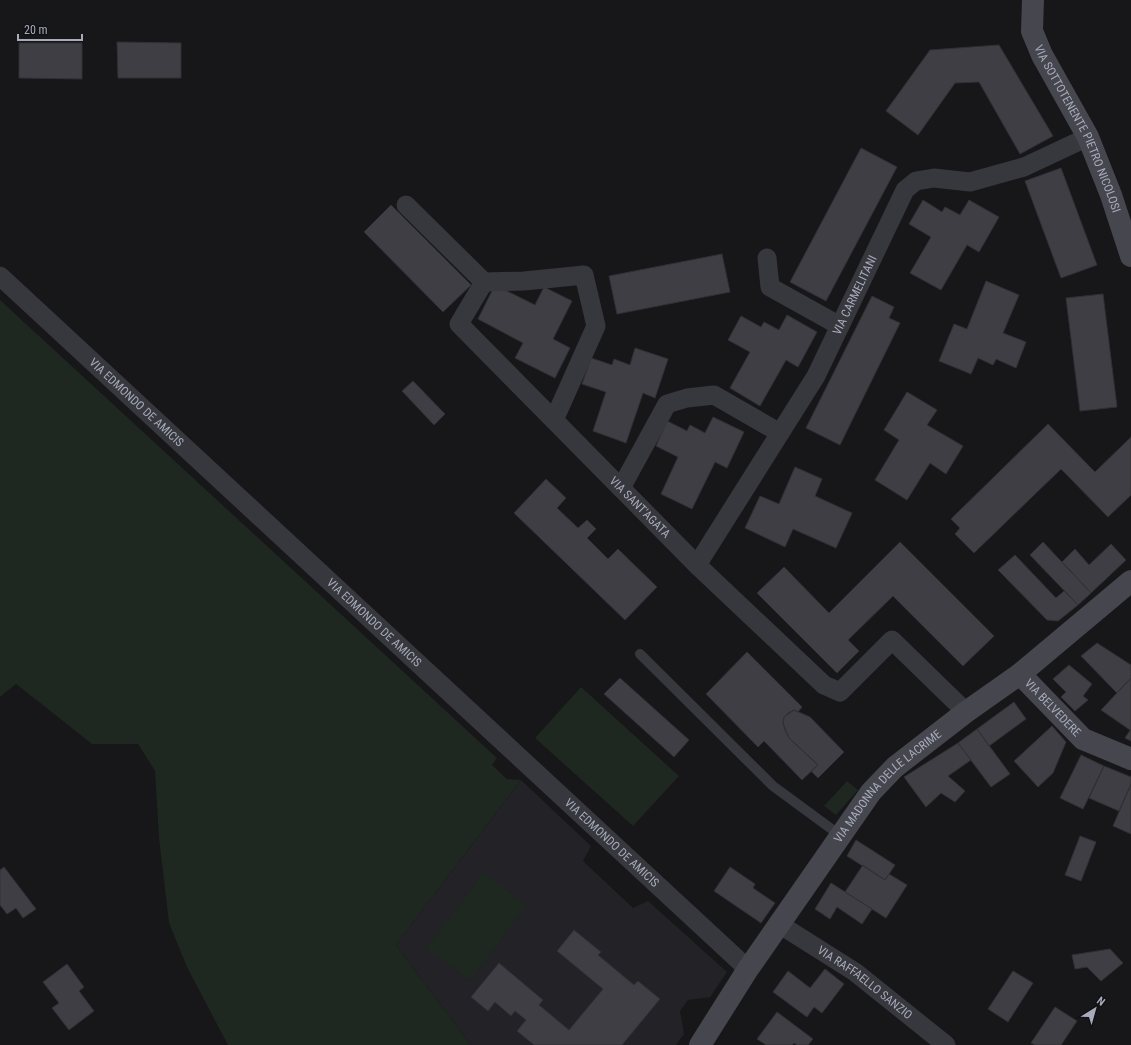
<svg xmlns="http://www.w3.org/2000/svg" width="1131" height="1045" viewBox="0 0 1131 1045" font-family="'Roboto Condensed',sans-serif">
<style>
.built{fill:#232226}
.green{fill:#1e2720}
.building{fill:#3e3e44;stroke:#313035}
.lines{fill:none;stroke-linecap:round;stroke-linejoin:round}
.lane{stroke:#37373e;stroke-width:10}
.street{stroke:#37373e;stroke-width:19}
.secondary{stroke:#45464e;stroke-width:22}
.labels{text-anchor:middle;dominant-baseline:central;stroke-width:3;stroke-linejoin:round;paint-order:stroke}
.street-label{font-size:12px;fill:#a7abba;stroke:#121114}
</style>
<rect width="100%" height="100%" fill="#171619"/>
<path class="built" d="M521,780L591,846L583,861L633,908L648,901L727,972L710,997L688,1000L680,1011L684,1034L676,1045H471L396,945Z"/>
<path class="green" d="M0,300L497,758L492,765L507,779L521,780L396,945L471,1045H228L187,967L169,923L159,838L155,771L138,744H92L16,684L0,697Z
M581,687L679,776L633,826L535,738Z
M847,781L858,790L836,815L824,806Z
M484,872L527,905L470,981L426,949Z"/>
<path class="building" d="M117,42L181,43V78H118Z
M19,43H82V79L19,78Z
M999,45L1053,136L1020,154L979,82L955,83L918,135L886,111L930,50Z
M861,148L897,167L826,301L790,282Z
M1061,168L1097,265L1061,278L1025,181Z
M923,200L942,212L945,207L960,215L969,200L999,217L979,252L967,245L941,290L910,273L931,237L909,224Z
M391,205L471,285L443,312L364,232Z
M722,254L730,292L617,314L609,276Z
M986,281L1019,295L1003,333L1026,342L1016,368L996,359L993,365L978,358L971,374L939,361L954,324L967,329Z
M495,285L535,305L544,287L572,301L553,339L570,348L555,378L515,358L523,343L478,319Z
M1103,294L1117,407L1080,411L1066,298Z
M872,296L894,307L889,318L900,323L840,445L806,428Z
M787,315L817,332L798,367L786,360L760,406L730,388L750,352L728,340L741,316L761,327L764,322L779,330Z
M635,348L668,359L655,398L643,393L626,443L593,431L606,392L582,384L591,358L612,365L614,359L630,365Z
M413,381L445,414L434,425L402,391Z
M907,392L937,410L927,425L963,446L946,474L930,463L907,500L875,480L899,440L884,430Z
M713,417L744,432L727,468L715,462L692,509L661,494L678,457L656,446L667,421L687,431L690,425L705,433Z
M1048,424L1095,472L1131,437V495L1108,517L1061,469L974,553L955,534L960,528L951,519Z
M795,467L822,479L815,496L852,513L836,548L793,529L785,547L745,528L760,496L779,504Z
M546,479L566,498L557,508L578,528L587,520L596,529L587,538L608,559L618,549L657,587L625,620L514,513Z
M900,542L994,636L963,666L893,596L848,640L859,651L837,673L757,593L784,567L829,613Z
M1043,542L1091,593L1078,605L1030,555Z
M1111,544L1126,560L1091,593L1062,562L1075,549L1089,565Z
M1015,555L1056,598L1064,591L1078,605L1058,621L1047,620L998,570Z
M1097,643L1131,665V678L1117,693L1081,656Z
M747,652L802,707L798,712L794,710L788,713L784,717L783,723L789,738L818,765L802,780L764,741L758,747L706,694Z
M1069,665L1092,684L1083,696L1088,700L1075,711L1061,697L1066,692L1053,679Z
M620,678L689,740L674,757L604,694Z
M1131,678V729L1130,730L1101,710Z
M1014,702L1026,719L989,746L977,729Z
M794,710L810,717L844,752L818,778L811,771L818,765L789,738L785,730L783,723L784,717Z
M1052,726L1066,742L1053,773L1038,787L1014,761Z
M977,729L1010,774L991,787L958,743Z
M1131,729V741L1125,738Z
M958,743L971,760L948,776L965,791L955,802L941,793L926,807L904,777Z
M1081,755L1104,766L1083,809L1060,798Z
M1104,766L1131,777V784L1119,811L1089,798Z
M1131,784V834L1113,826Z
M1080,836L1096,842L1081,881L1065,875Z
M856,840L895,865L885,880L847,856Z
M863,865L885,880L889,874L907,885L886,918L845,892Z
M4,867L36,909L23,918L16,908L7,914L0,905V870Z
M730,867L755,884L753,888L775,903L761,923L714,891Z
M831,883L872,909L862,924L837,907L830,919L815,909Z
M574,930L601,952L598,955L634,985L638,981L660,999L622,1045H534L517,1031L526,1020L515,1011L511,1016L495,1002L488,1011L471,997L499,963L543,1000L539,1005L569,1030L603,989L557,951Z
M1110,949L1123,963L1101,981L1087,967L1075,969L1072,955Z
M67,964L84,987L79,991L94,1011L69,1030L52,1008L59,1003L43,982Z
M825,969L844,984L822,1013L814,1007L807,1017L773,992L788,971L810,988Z
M1013,971L1033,983L1008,1022L988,1009Z
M1055,1007L1077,1021L1061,1045H1035L1031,1043Z
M777,1012L813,1039L808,1045H797L794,1043L792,1045H766L757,1039Z"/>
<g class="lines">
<path class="lane" d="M640,654L773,786L841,836"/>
<g class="street">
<path id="s1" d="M406,205L484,282L459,324L697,565L824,685L840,692L892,640L966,712"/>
<path d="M767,258L770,287L840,326"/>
<path id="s2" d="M0,276L748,969"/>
<path d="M484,282L524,281L584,275L596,326L554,420"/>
<path d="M621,488L667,404L687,398L714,395L780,433"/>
<path id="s3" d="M697,565L816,376L905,190L916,181L934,178L970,182L1024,167L1088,137"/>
<path id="s4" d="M779,924L855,972L946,1045"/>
</g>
<g class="secondary">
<path id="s5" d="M1033,0L1032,31L1042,55L1088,137L1111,195L1131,256"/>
<path id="s6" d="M1020,674L1083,739L1131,759"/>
<path id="s7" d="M700,1045L748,969L871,792L895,767L966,712L1020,674L1131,581"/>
</g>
</g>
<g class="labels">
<g class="street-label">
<text stroke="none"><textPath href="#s5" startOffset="139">VIA SOTTOTENENTE PIETRO NICOLOSI</textPath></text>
<text stroke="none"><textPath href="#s3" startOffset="313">VIA CARMELITANI</textPath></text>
<text stroke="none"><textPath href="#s2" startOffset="186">VIA EDMONDO DE AMICIS</textPath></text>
<text stroke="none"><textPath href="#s1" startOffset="416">VIA SANT'AGATA</textPath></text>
<text stroke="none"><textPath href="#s2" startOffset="510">VIA EDMONDO DE AMICIS</textPath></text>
<text stroke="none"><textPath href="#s6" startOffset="47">VIA BELVEDERE</textPath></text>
<text stroke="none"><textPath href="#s7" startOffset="321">VIA MADONNA DELLE LACRIME</textPath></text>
<text stroke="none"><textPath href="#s2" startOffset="834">VIA EDMONDO DE AMICIS</textPath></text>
<text stroke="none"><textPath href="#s4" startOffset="104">VIA RAFFAELLO SANZIO</textPath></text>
</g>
</g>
<g transform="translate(1095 1009) rotate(37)" stroke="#121114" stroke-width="3" paint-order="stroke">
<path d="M0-3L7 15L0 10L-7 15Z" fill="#a7abba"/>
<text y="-6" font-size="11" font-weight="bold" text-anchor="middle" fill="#a7abba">N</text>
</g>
<path d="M18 34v6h64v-6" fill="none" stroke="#a7abba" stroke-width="2"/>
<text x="24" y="34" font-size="12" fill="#a7abba" stroke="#121114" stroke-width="3" paint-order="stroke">20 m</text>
</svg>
